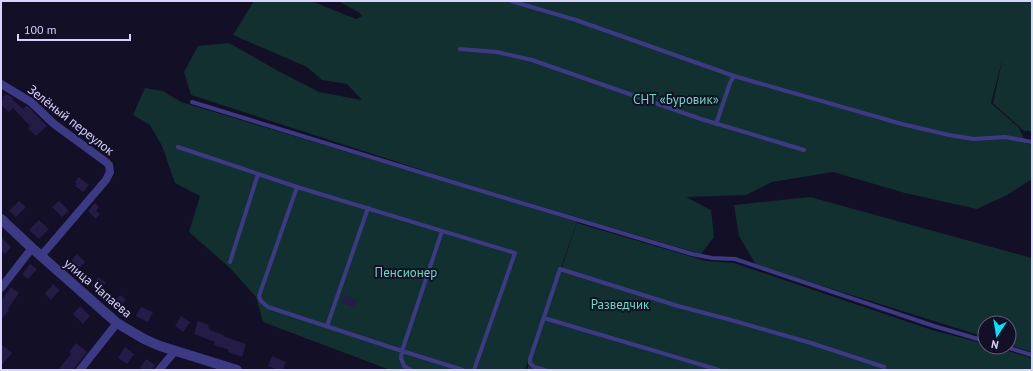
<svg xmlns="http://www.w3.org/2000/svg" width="1033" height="371" viewBox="0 0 1033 371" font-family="'PT Sans',sans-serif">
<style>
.green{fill:#12302f}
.building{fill:#241b47}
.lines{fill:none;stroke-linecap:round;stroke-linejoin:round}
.service{stroke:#3d3a85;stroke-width:4}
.minor{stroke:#3d3a85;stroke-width:8}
.tertiary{stroke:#3d3a85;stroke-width:10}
.labels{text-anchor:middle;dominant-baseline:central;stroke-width:4;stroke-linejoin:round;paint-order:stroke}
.park-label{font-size:13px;fill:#5fe0c0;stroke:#130f26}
.street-label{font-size:13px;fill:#d9d4ff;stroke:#130f26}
</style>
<rect width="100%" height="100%" fill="#130f26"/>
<path class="green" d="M254,1H311L356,19L362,16L360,13L338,1H1032V131H1024L993,103L1003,57L991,103L1019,128L1026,143L1032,145V179L1007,195L977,209L905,193L833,172L772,182L746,195L686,197L711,210L714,237L701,254L462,183L191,95L184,72L198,46L229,43L280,72L319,92L362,100L347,84L322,80L307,67L233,35Z
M145,88L163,91L181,102L540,210L577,222L525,370H390L263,322L256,297L230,268L189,232L200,196L175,183L162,146L150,125L133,115Z
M810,197L1032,258V352L1009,345V323H985V337L756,265L739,236L734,205Z
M577,223L706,261L734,263L932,330L985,344V347H994L1032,358V370H527Z"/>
<path class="building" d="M6,94L13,98L12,99L23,109L26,106H28L47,126L36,136L28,128L30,126L13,108L9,112L1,105V101L4,98L2,97Z
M79,177L89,185L83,192L75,186L77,184L75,182Z
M19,201L26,207L16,217L9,211Z
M59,201L69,211L62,217L52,207Z
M95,203L99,207L96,211L100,214L96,219L88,211Z
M39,220L49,229L39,239L29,230Z
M1,237L11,247L5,254L1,251Z
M77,254L85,262L76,272L68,264Z
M30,264L37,269L28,279L22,274Z
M98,277L106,283L98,292L91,286Z
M53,284L60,290L51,300L45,294Z
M11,287L19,293L8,309L9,310L1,320V301Z
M120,295L126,300L119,308L113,303Z
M344,295L357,299L354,307L342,303Z
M80,306L90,316L83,324L73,314Z
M141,307L153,312L148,322L136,316Z
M181,316L190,322L183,332L175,326Z
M198,321L209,325L208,328L210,329V330L224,335L223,336L246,344L242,357L228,352L229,350L214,345L215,342L194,334Z
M76,343L87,352L73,370H58L71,354L69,352Z
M1,344L12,353L1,366Z
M125,347L134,354L127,364L118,358Z
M272,356L286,362L283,370H278L268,366Z
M146,359L155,365L152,370H144L140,368Z"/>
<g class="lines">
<path class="service" d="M511,1L576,20L734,76L902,124L949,135L974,139L1005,137L1032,142
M460,49L497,52L532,60L701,119L804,150
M192,102L462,185L692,254L712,258L735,259L934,326L985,341
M716,124L730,83L734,76
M178,147L297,187L515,253L474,370
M297,187L259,296L261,301L268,307L402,351L463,370
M230,262L258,174
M544,318L719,370
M327,326L368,208
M1006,347L1032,355
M411,370L404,366L401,358L402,351L442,231
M545,370L534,367L530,363V359L560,269L678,306L731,320L811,343L884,367L883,370"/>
<path class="minor" d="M1,84L31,102L54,124L106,162L109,165L110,172L106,180L41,256
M1,288L32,248
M80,370L117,323
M159,370L175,351"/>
<path class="tertiary" d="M1,219L32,248L117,323L144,339L160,346L237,370"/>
</g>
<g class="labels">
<g class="park-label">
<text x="676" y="99">СНТ «Буровик»</text>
<text x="406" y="272">Пенсионер</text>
<text x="620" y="304">Разведчик</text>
</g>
<g class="street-label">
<text transform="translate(71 120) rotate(38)">Зелёный переулок</text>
<text transform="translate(98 288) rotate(40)">улица Чапаева</text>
</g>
</g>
<rect width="1033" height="371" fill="none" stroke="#d9d4ff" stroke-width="4"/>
<g transform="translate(997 335) rotate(192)"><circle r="19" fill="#130f26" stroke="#625e7d"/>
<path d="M0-3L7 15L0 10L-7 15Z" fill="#00e5ff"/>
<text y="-6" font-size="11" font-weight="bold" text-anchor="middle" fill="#d9d4ff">N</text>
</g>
<path d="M18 34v6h112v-6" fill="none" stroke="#d9d4ff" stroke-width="2"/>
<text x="24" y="34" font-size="12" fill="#d9d4ff" stroke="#130f26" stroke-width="3" paint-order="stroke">100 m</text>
</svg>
